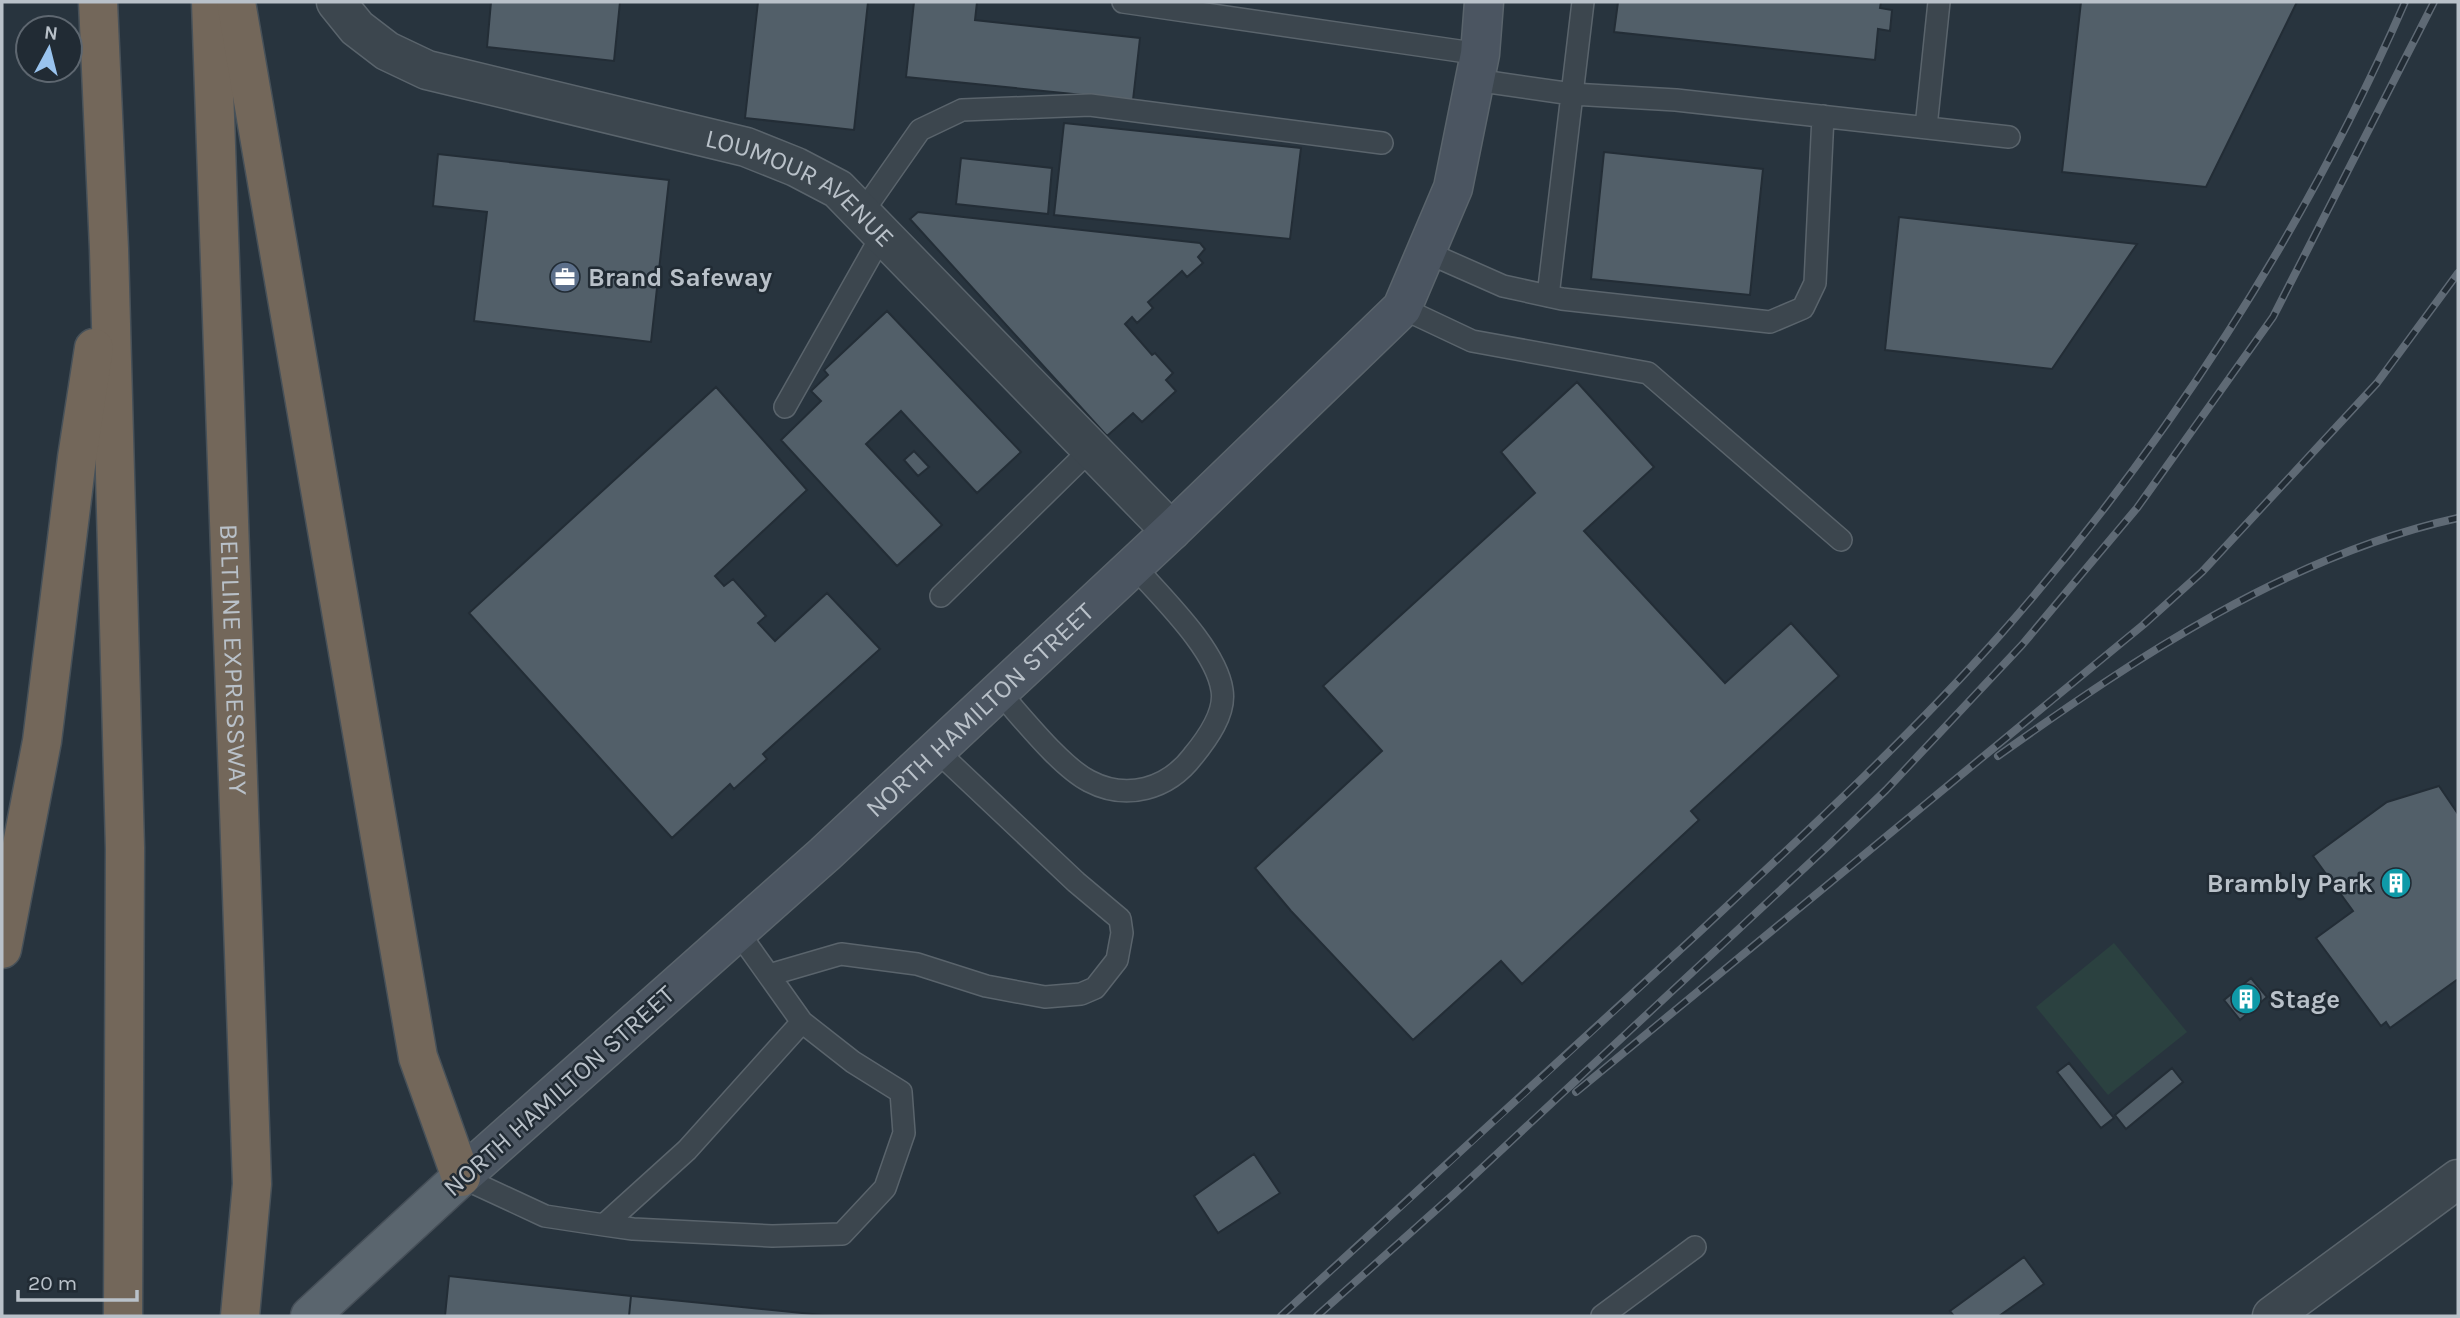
<svg xmlns="http://www.w3.org/2000/svg" width="2460" height="1318" viewBox="0 0 2460 1318" font-family="Karla,sans-serif">
<style>
.green{fill:#2b4140}
.building{fill:#525f69;stroke:#232d36;stroke-width:2}
.lines{fill:none;stroke-linecap:round;stroke-linejoin:round}
.lane-casing{stroke:#5a646c;stroke-width:24}
.street-casing{stroke:#5a646c;stroke-width:41}
.secondary-casing{stroke:#5a646c;stroke-width:41}
.primary-casing{stroke:#464f58;stroke-width:41}
.highway-casing{stroke:#475159;stroke-width:41}
.lane{stroke:#3c464e;stroke-width:21}
.street{stroke:#3c464e;stroke-width:38}
.secondary{stroke:#4b5561;stroke-width:38}
.primary{stroke:#5a656e;stroke-width:38}
.highway{stroke:#73675a;stroke-width:38}
.rail-casing{stroke:#5f6a75;stroke-width:8}
.rail{stroke:#212b34;stroke-width:5;stroke-dasharray:16;stroke-linecap:butt}
.labels{text-anchor:middle;dominant-baseline:central;stroke-width:5;stroke-linejoin:round;paint-order:stroke}
.street-label{font-size:26px;fill:#b9c1c9;stroke:#212b34}
.poi-label{font-size:26px;font-weight:bold;fill:#b9c1c9;stroke:#212b34;text-anchor:start}
</style>
<rect width="100%" height="100%" fill="#28343e"/>
<path class="green" d="M2114,943L2187,1032L2108,1095L2036,1007Z"/>
<path class="building" d="M491,2H620L614,61L487,47Z
M758,2H868L854,130L745,118Z
M914,2H977L975,20L1140,38L1133,100L906,77Z
M1618,2H1881L1880,8L1892,10L1890,31L1878,29L1875,60L1614,32Z
M2081,2H2297L2206,187L2062,172Z
M1064,123L1301,148L1290,239L1054,215Z
M1604,152L1763,169L1750,295L1591,279Z
M438,154L669,180L651,342L474,321L487,212L433,206Z
M961,158L1052,168L1048,214L956,204Z
M918,212L1200,243L1205,249L1198,257L1203,263L1187,277L1182,271L1148,302L1153,308L1137,323L1132,317L1125,324L1152,355L1155,353L1173,373L1166,380L1176,391L1142,422L1133,413L1107,436L910,219Z
M1899,217L2137,244L2052,369L1885,350Z
M887,311L1021,452L977,493L901,411L866,444L942,525L897,566L781,440L821,401L811,391L828,375L824,370Z
M1577,382L1654,467L1584,531L1725,683L1791,623L1839,676L1691,811L1699,820L1522,984L1501,961L1413,1040L1291,911L1255,868L1382,751L1323,686L1535,493L1501,452Z
M716,387L807,490L715,576L724,586L733,579L766,616L758,623L775,641L827,593L880,649L763,754L767,759L734,789L730,784L672,838L469,613Z
M914,451L929,467L918,476L904,460Z
M2439,786L2458,814V979L2390,1028L2386,1022L2381,1026L2316,938L2353,911L2313,856L2387,802Z
M2251,978L2267,997L2240,1020L2224,1000Z
M2069,1063L2114,1118L2101,1128L2057,1072Z
M2172,1068L2183,1082L2126,1129L2115,1115Z
M1254,1154L1280,1193L1218,1233L1194,1196Z
M2024,1257L2044,1284L1999,1316H1954L1950,1311Z
M449,1276L631,1296L629,1316H445Z
M631,1296H632L832,1316H629Z"/>
<g class="lines">
<g class="lane-casing">
<path id="lane" d="M1123,2L1480,54
M1475,80L1572,94L1676,100L2009,137
M1926,127L1939,2
M862,213L920,130L962,110L1090,105L1382,143
M1426,252L1503,286L1562,299L1770,322L1803,308L1815,283L1823,116
M1548,296L1583,2
M1402,308L1472,341L1648,373L1841,540
M785,407L882,235
M941,596L1091,449
M999,692C1022,717 1060,766 1089,781C1127,801 1168,789 1193,756C1207,739 1226,713 1222,690C1216,649 1162,598 1134,566
M738,932L802,1022
M769,975L841,954L917,964L986,986L1045,997L1081,994L1095,988L1117,960L1122,933L1120,919L1076,882L936,750
M461,1177L545,1216L604,1225L633,1229L772,1236L842,1234L885,1188L904,1133L901,1092L853,1062L802,1022L687,1150L604,1225
M1602,1316L1695,1247"/>
</g>
<g class="street-casing">
<g id="street">
<path id="s1" d="M336,2L357,28L387,51L427,70L746,147L796,167L838,189L1171,531"/>
<path d="M2272,1316L2458,1179"/>
</g>
</g>
<g class="secondary-casing">
<g id="secondary">
<path id="s2" d="M461,1177L825,854L1171,531L1402,308L1453,188L1480,54L1484,2"/>
</g>
</g>
<g class="primary-casing">
<path id="primary" d="M310,1316L461,1177"/>
</g>
<g class="highway-casing">
<g id="highway">
<path d="M98,2L109,249L125,848L123,1316"/>
<path id="s3" d="M211,2L252,1184L240,1316"/>
<path d="M236,2L418,1057L461,1177"/>
<path d="M2,949L42,741L77,458L94,348"/>
</g>
</g>
<use href="#lane" class="lane"/>
<use href="#street" class="street"/>
<use href="#secondary" class="secondary"/>
<use href="#primary" class="primary"/>
<use href="#highway" class="highway"/>
<g class="rail-casing">
<path id="rail" d="M1998,756C2137,657 2289,555 2458,518
M1576,1092L2143,625L2202,572L2377,383L2458,273
M1281,1316C1419,1190 1557,1064 1694,937C1800,838 1904,743 2000,635C2164,449 2306,229 2405,2
M1317,1316L1454,1194L1829,845L1886,790L2022,645L2137,508L2273,317L2434,2"/>
</g>
<use href="#rail" class="rail"/>
</g>
<defs>
<g id="office-disc" transform="scale(1.575)"><circle r="9.5" fill="#5c6f8a" stroke="#212b34"/><path d="M-6-3h4V-5.5h4V-3h4V5H-6ZM-1-4.5V-3h2v-1.5ZM-6 0V1H6V0Z" fill="#fff"/></g>
<g id="building-disc" transform="scale(1.575)"><circle r="9.5" fill="#0f9aa8" stroke="#212b34"/><path d="M-4-6H4V6H1V3H-1V6H-4ZM-2.5-4.3h1.7v1.8h-1.7ZM.8-4.3h1.7v1.8H.8ZM-2.5-1h1.7V.8h-1.7ZM.8-1h1.7V.8H.8Z" fill="#fff"/></g>
</defs>
<g fill-rule="evenodd">
<use href="#office-disc" x="565" y="277"/>
<use href="#building-disc" x="2396" y="883"/>
<use href="#building-disc" x="2246" y="999"/>
</g>
<g class="labels">
<g class="street-label">
<text stroke="none"><textPath href="#s1" startOffset="511">LOUMOUR AVENUE</textPath></text>
<text stroke="none"><textPath href="#s3" startOffset="658">BELTLINE EXPRESSWAY</textPath></text>
<text stroke="none"><textPath href="#s2" startOffset="698">NORTH HAMILTON STREET</textPath></text>
<text transform="translate(559 1091) rotate(-42)">NORTH HAMILTON STREET</text>
</g>
<g class="poi-label">
<text x="588" y="277">Brand Safeway</text>
<text x="2373" y="883" text-anchor="end">Brambly Park</text>
<text x="2269" y="999">Stage</text>
</g>
</g>
<rect width="2460" height="1318" fill="none" stroke="#b9c1c9" stroke-width="7"/>
<g transform="translate(49 49) rotate(7)"><circle r="33" fill="#212b34" stroke="#5e6770" stroke-width="2"/>
<path d="M0-5L12 26L0 18L-12 26Z" fill="#99c3ee"/>
<text y="-10" font-size="19" font-weight="bold" text-anchor="middle" fill="#b9c1c9">N</text>
</g>
<path d="M18 1290v10h119v-10" fill="none" stroke="#b9c1c9" stroke-width="3.5"/>
<text x="28" y="1290" font-size="21" fill="#b9c1c9" stroke="#212b34" stroke-width="5" paint-order="stroke">20 m</text>
</svg>
